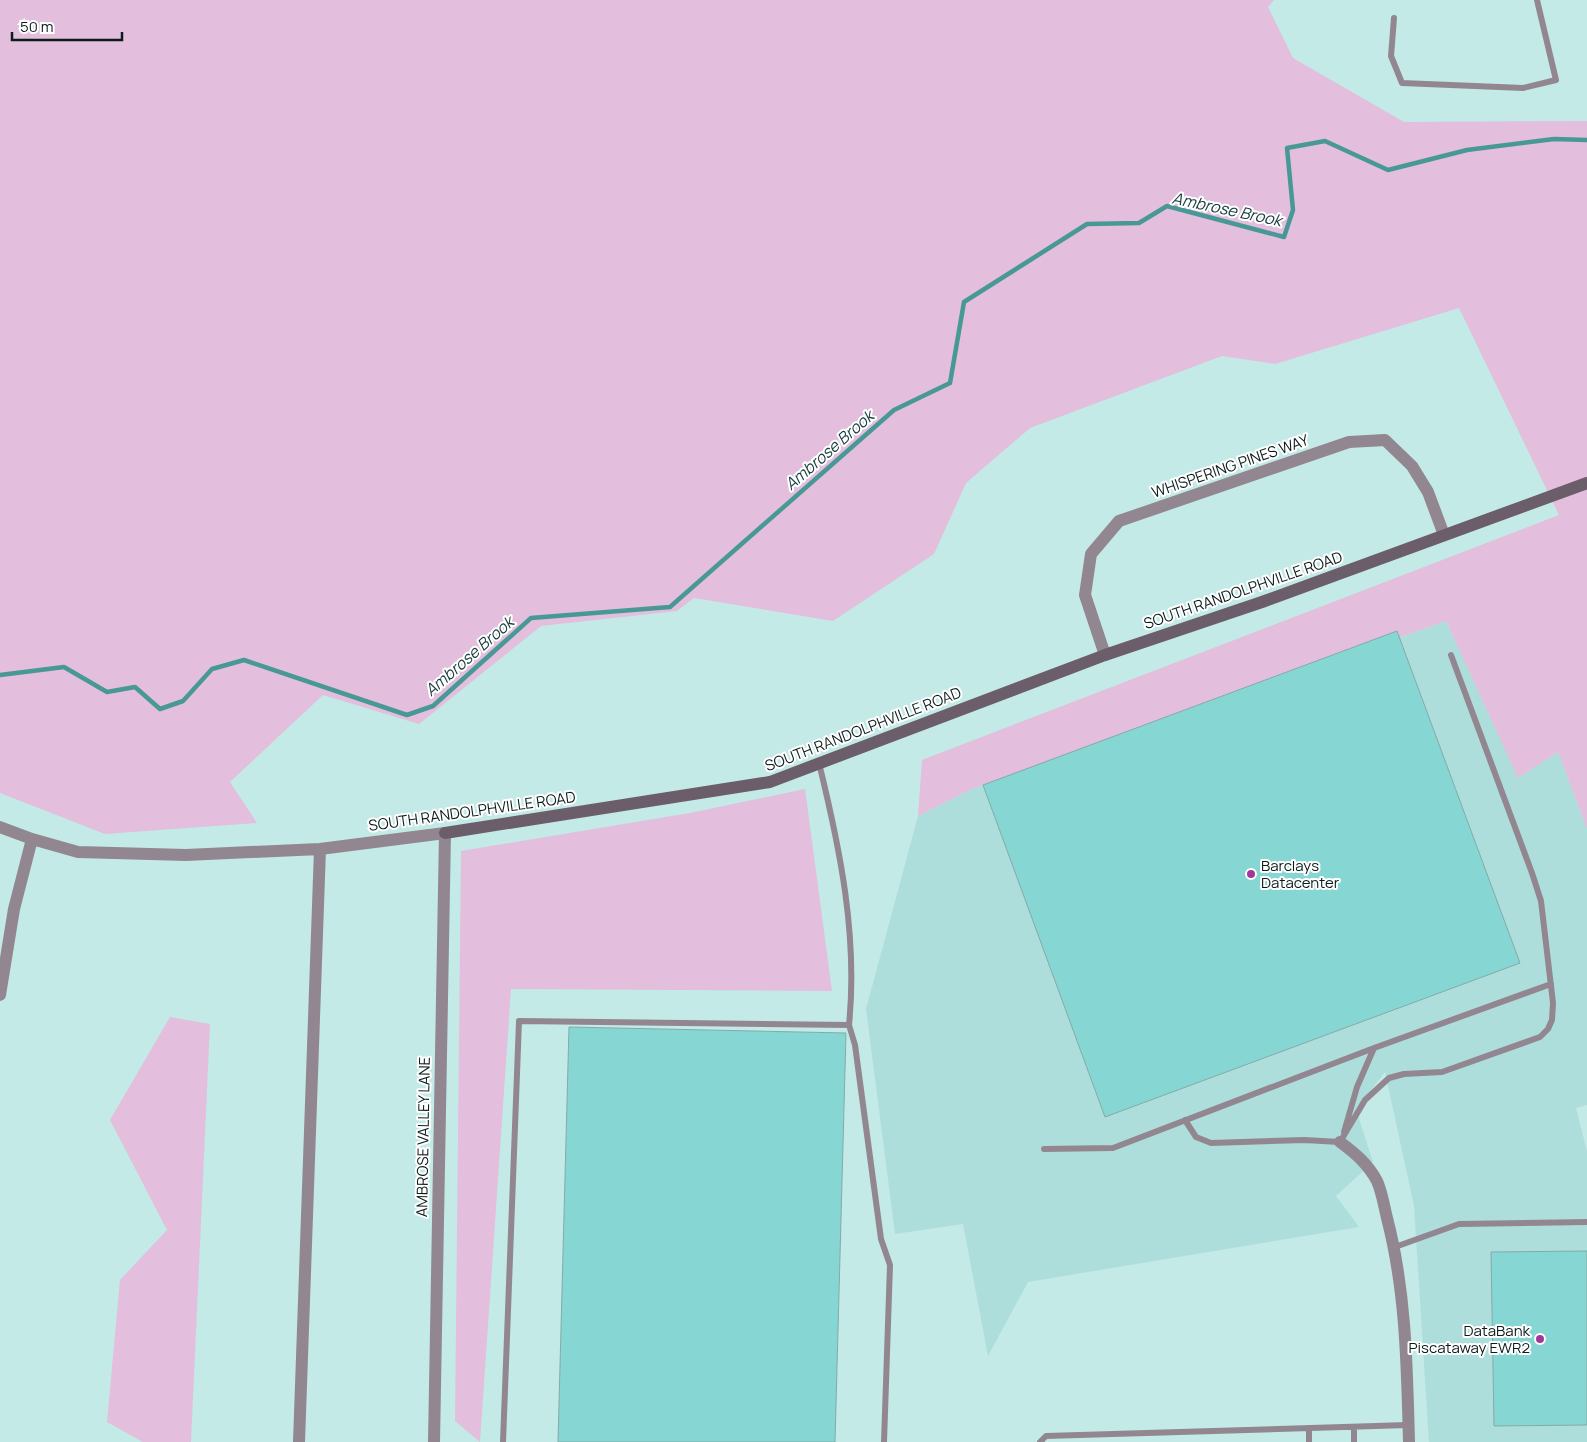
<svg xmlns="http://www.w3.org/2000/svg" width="1587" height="1442" viewBox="0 0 1587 1442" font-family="Manrope,sans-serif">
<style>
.built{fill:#aededb}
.green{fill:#e3bedd}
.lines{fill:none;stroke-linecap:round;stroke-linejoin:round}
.stream{stroke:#489896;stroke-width:4.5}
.building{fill:#86d6d3;stroke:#84aaa8}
.lane{stroke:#928790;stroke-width:6}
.street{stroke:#928790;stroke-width:12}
.secondary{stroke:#6c5d6a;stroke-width:12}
.poi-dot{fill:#a23798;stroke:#fff;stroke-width:2}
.labels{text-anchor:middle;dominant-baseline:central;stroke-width:4;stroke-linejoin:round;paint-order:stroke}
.street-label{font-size:15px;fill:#0d1c1b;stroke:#fff}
.poi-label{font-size:15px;fill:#0d1c1b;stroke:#fff;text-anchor:start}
.water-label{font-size:16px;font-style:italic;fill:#1a403f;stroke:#fff}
</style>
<rect width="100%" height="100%" fill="#c3eae7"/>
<path class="built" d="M1446,621L1518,777L1558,752L1587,829V1105L1576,1108L1587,1151V1442H1429L1414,1206L1385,1072L1356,1109L1373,1162L1336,1196L1359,1227L1028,1282L988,1356L963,1224L895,1234L866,1009L918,816L974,788Z"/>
<path class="green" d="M0,0H1274L1268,7L1293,58L1404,122L1587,121V829L1558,752L1518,778L1446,621L974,788L918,816L922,760L1559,515L1459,308L1275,364L1222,356L1030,428L966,483L934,554L833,621L694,598L677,611L541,626L419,724L323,695L230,782L257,823L105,834L0,793Z
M805,789L832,991L511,989L480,1442L455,1421L461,851L690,813Z
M170,1017L210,1024L191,1442H143L107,1422L120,1280L167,1230L110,1120Z"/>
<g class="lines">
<path class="stream" d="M0,675L64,667L107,692L135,687L160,709L183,701L212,669L244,660L407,715L433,706L531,618L670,607L894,410L950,383L964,302L1087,224L1139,223L1167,206L1284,237L1293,210L1287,148L1325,141L1388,170L1467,150L1554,139L1587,140"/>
</g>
<path class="building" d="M1397,631L1520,963L1105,1117L983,785Z
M569,1027L846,1033L835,1442H558Z
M1587,1251V1425L1494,1426L1491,1252Z"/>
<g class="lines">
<path class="lane" d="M1394,18L1391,56L1402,83L1523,88L1556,80L1537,0
M819,763C840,849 858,936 849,1025
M1185,1120L1196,1137L1211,1143L1304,1140L1340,1142
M1344,1132L1357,1087L1374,1048
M1340,1142L1365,1100L1389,1078L1404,1074L1442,1072L1540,1037L1548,1029L1552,1020L1553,1003L1541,901L1532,873L1451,655
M1044,1149L1113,1148L1374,1048L1551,984
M1395,1247L1459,1224L1587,1222
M1354,1427V1442
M1309,1428V1442
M503,1442L519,1021L849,1025L855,1045L881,1239L890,1265L884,1442
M1040,1442L1046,1436L1408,1425"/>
<path class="street" d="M1105,655L1085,595L1091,554L1119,521L1349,442L1385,440L1412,466L1428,492L1444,535
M0,827L32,839L78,852L186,855L320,849L445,833L434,1442
M0,995L14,909L32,839
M1340,1142C1355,1153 1368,1164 1377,1181C1382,1192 1384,1206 1387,1218C1406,1291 1407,1366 1409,1442
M299,1442L320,849"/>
<path class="secondary" d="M445,833L770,782L1105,655L1262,602L1587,483"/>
</g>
<g class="poi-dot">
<circle cx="1251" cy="874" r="5"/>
<circle cx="1540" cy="1339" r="5"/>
</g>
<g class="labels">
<g class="street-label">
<text transform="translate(1230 466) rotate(-19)">WHISPERING PINES WAY</text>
<text transform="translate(1243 590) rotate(-19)">SOUTH RANDOLPHVILLE ROAD</text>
<text transform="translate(863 729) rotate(-21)">SOUTH RANDOLPHVILLE ROAD</text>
<text transform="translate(472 811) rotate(-8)">SOUTH RANDOLPHVILLE ROAD</text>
<text transform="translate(423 1137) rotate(-89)">AMBROSE VALLEY LANE</text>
</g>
<g class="poi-label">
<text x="1261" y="865">Barclays<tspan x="1261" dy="17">Datacenter</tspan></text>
<text x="1530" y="1330" text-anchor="end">DataBank<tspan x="1530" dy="17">Piscataway EWR2</tspan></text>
</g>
<g class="water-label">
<text transform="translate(1227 209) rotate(12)">Ambrose Brook</text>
<text transform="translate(829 450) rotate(-41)">Ambrose Brook</text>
<text transform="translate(469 656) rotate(-41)">Ambrose Brook</text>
</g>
</g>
<path d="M12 32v8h110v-8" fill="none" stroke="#0d1c1b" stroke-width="2.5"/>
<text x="20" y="32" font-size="15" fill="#0d1c1b" stroke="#ffffff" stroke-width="4" paint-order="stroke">50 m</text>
</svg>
